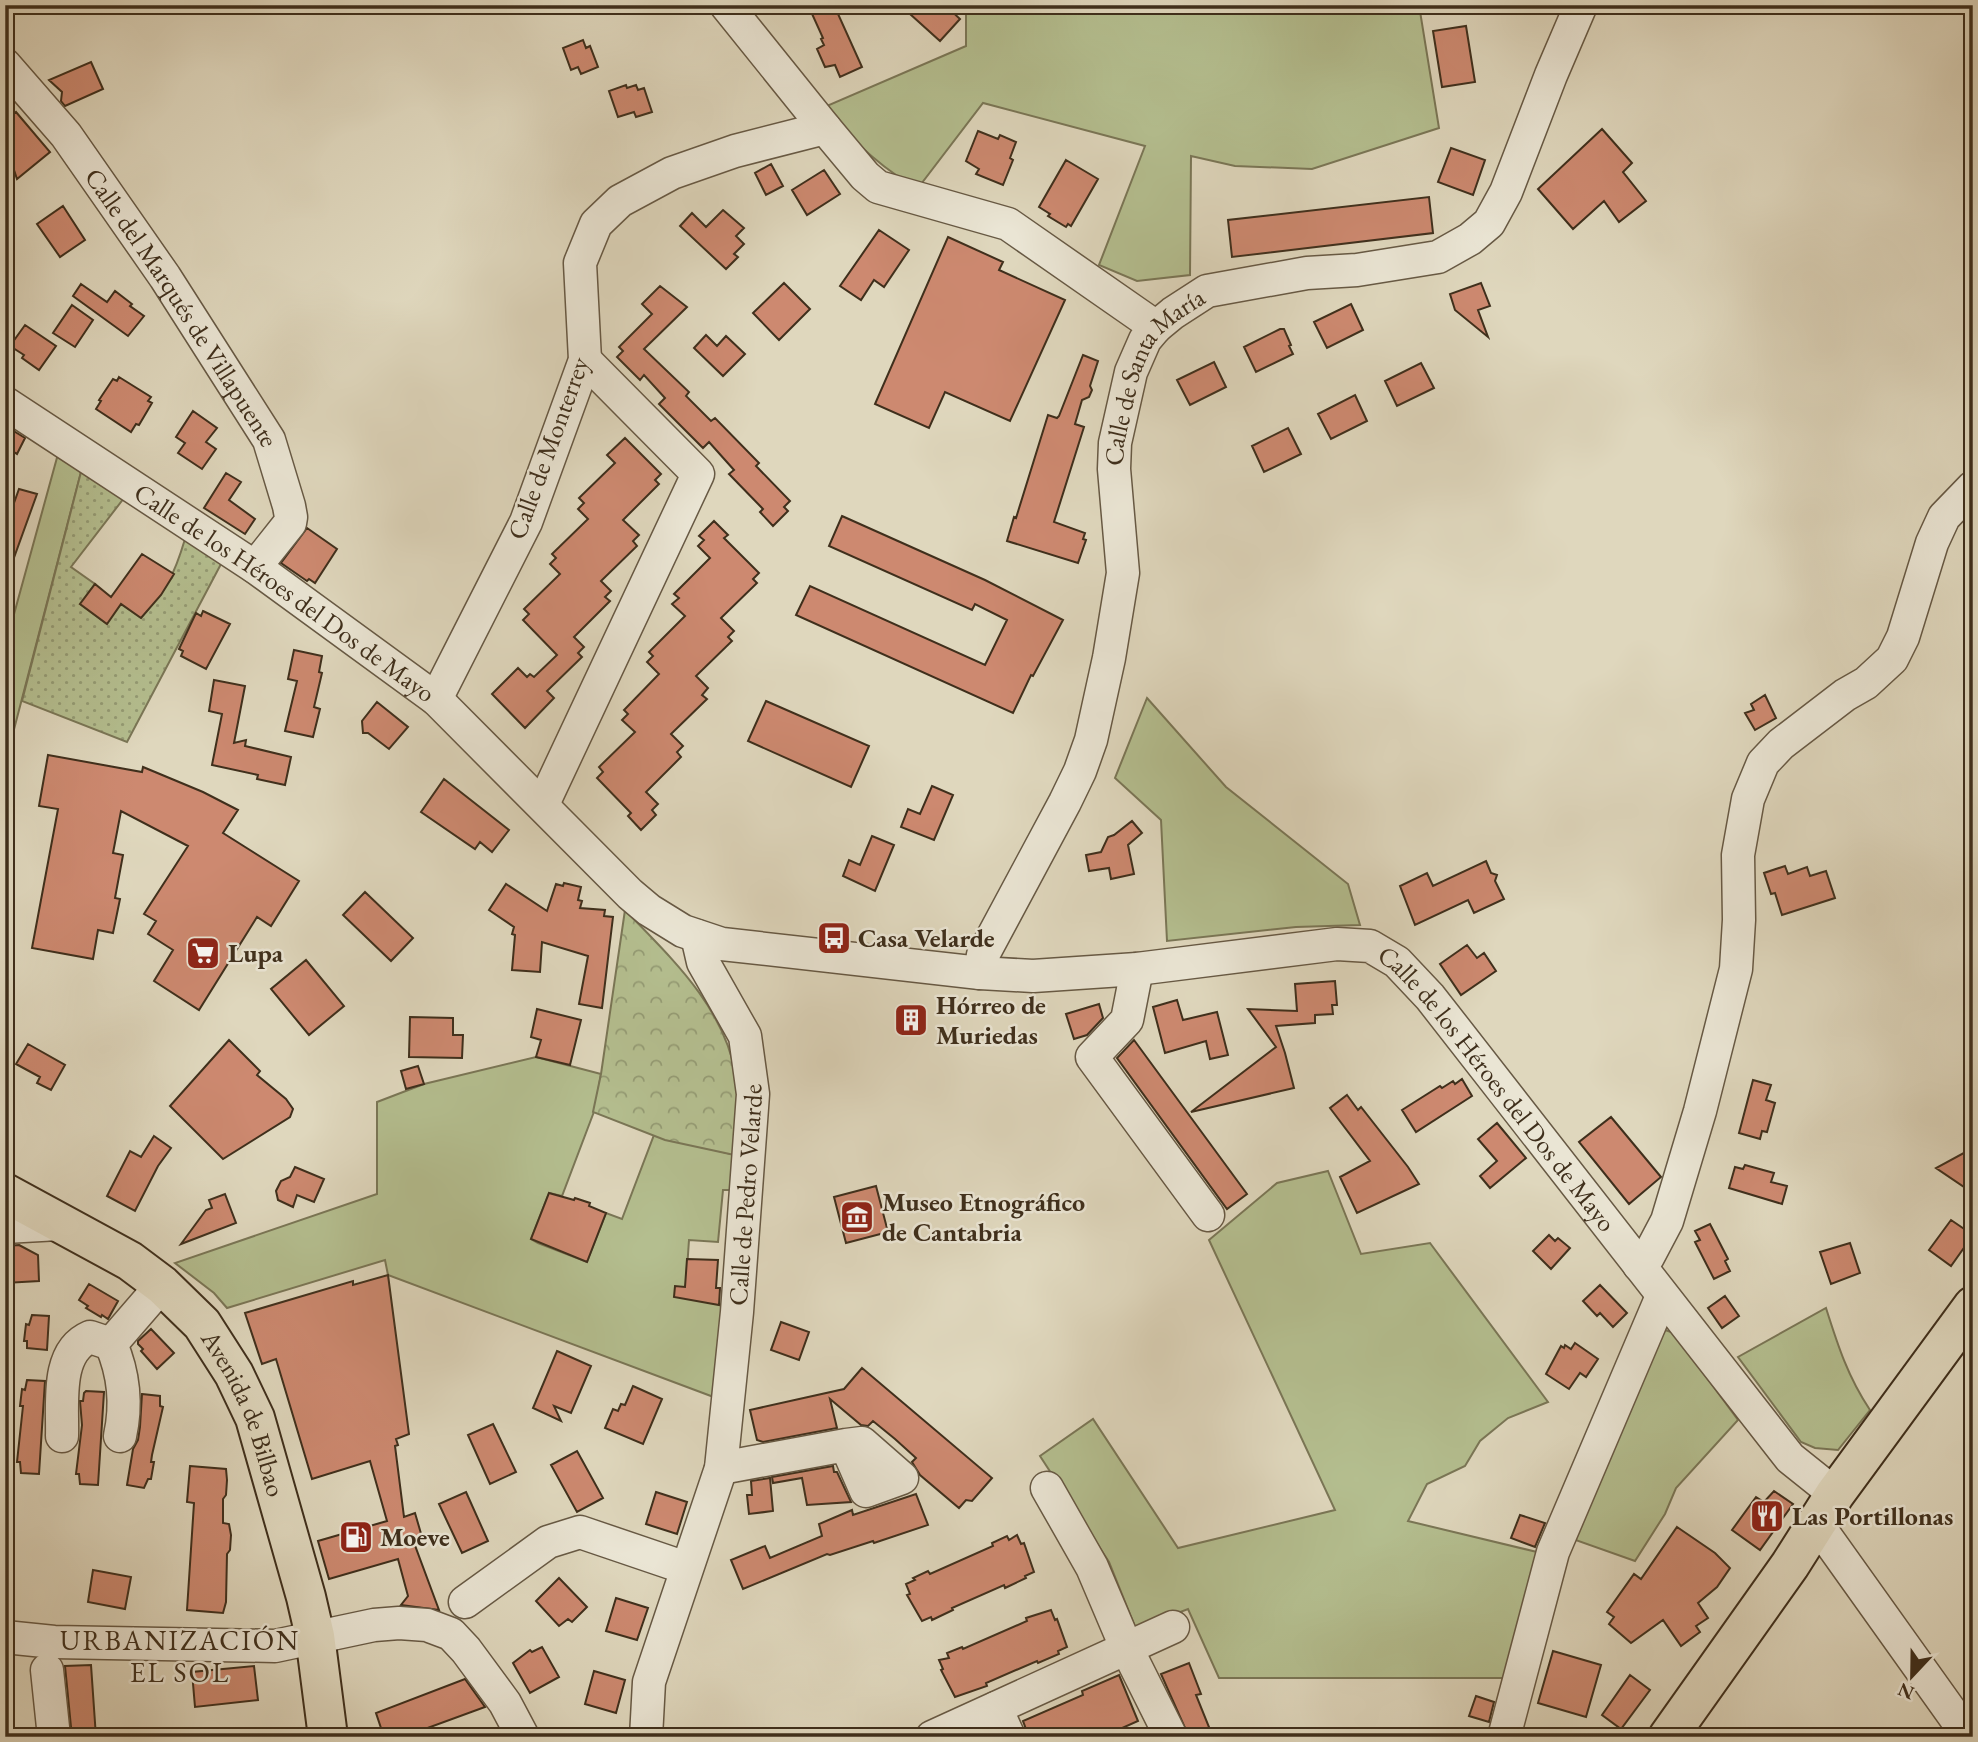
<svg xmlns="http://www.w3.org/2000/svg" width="1978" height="1742" viewBox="0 0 1978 1742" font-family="'EB Garamond',serif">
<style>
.green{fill:#b4be8f;stroke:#7a7656;stroke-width:2}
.forest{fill:url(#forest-crowns);stroke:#7a7656;stroke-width:2}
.garden{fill:url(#garden-dots);stroke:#7a7656;stroke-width:2}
.building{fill:#cd8970;stroke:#3f2f1c;stroke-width:2}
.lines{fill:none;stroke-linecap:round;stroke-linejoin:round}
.minor-casing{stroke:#675944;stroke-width:35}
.major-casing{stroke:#3f2f1c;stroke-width:42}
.highway-casing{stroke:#3f2f1c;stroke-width:42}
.minor{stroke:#eae5d4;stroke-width:32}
.major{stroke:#dfd7bd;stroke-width:38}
.highway{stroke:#dfd7bd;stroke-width:38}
.labels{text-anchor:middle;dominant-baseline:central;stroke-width:5;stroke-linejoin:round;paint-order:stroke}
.street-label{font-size:26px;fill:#3f2f1c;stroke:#eae5d4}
.poi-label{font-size:26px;font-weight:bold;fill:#3f2f1c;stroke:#eae5d4;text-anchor:start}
.neighbourhood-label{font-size:28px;letter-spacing:2px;fill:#3f2f1c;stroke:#eae5d4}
</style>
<defs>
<pattern id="forest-crowns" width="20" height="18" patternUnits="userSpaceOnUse" patternTransform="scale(1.75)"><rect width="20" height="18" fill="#b4be8f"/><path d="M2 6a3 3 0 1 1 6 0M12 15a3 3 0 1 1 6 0" fill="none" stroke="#949b74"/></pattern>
<pattern id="garden-dots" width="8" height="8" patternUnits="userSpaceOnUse" patternTransform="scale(1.75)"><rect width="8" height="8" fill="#b4be8f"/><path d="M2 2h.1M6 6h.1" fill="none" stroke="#949b74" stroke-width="1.8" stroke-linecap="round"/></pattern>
</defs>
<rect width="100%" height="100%" fill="#dfd7bd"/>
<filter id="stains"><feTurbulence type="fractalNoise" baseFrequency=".00286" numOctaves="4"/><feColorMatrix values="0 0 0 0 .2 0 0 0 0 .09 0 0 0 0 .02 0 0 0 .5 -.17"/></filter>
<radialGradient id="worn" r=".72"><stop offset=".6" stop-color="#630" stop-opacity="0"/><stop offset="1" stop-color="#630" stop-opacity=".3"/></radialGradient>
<path class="green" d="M966,5H1419L1439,128L1312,169L1235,166L1191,156L1190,275L1137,281L1099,265L1145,146L983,103L918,188C881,170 851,137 822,108L966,46Z
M58,454L81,472L5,764V647Z
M1147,698L1226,787L1348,884L1360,925L1296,927L1167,941L1161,820L1115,778Z
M536,1057L601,1074L595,1109L562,1196L549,1193L531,1239L538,1243L587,1262L606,1213L622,1219L654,1135L739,1156L737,1190H723L718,1242L689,1240L685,1298L729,1306L719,1399L388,1275L385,1260L227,1308L214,1293L175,1263L377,1194V1102L424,1084Z
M1328,1171L1361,1254L1430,1243L1548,1402L1508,1418L1480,1441L1465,1466L1427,1484L1408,1521L1537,1552L1504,1678H1219L1188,1609L1136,1629L1109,1562L1040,1456L1093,1419L1178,1548L1335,1510L1209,1240L1277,1183Z
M1826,1308C1838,1346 1848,1377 1870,1410L1838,1450L1815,1448L1801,1442L1738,1357Z
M1662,1329L1674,1333L1738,1420L1676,1488L1665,1514L1635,1561L1567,1537Z"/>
<path class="forest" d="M625,910C671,958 724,1006 736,1076C741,1102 739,1129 739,1156L665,1140L593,1112L601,1074Z"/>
<path class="garden" d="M81,472L124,498L71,567L95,584L80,604L106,623L121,604L141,618C167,588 174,576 185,539L221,564L127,742L22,701Z"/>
<path class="building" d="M808,5H834L862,67L840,77L835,65L825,67L817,49L824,45L821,39L823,38Z
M900,5H945L960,19L940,41Z
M1466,26L1475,82L1442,87L1433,31Z
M583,40L586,48L590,46L598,67L581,74L578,67L571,70L563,48Z
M91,62L103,89L65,106L61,101L62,92L49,80Z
M626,85L627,88L636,85L638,90L644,88L652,112L636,117L634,112L618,117L609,91Z
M16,112L50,152L17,179L5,143V121Z
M1602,129L1632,163L1623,172L1646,201L1619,222L1604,201L1573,229L1538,189Z
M978,131L998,139L1000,135L1016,142L1010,158L1013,160L1003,185L976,174L979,169L966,161Z
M1451,148L1485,160L1473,195L1438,182Z
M1066,160L1098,179L1071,226L1068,224L1066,227L1048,216L1050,214L1039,207Z
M771,164L783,186L766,195L755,173Z
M824,170L840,194L807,215L792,190Z
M1429,197L1433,233L1232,257L1228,220Z
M63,206L85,240L60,257L37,224Z
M723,210L744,228L736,236L744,244L734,254L738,257L726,269L680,226L692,213L706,227Z
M879,230L909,250L884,287L874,280L861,300L840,286Z
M948,237L1003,262L999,270L1065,300L1010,421L945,392L929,428L875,404Z
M784,283L810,309L779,340L753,313Z
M1481,283L1490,306L1478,310L1488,337L1455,310L1450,294Z
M81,284L107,302L115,291L132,304L130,306L144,316L128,336L73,296Z
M660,286L687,307L644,349L689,392L686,396L711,421L715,418L759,463L756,466L790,501L784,507L788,511L773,526L760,512L763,509L729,474L734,470L709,442L703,448L659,404L665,398L644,375L640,380L617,357L623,351L619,347L652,314L642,304Z
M1351,304L1363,330L1327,348L1314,322Z
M72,305L93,320L75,347L53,333Z
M25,325L56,346L39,370L22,358L24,355L10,346Z
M1280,329H1284L1291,345L1289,346L1293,354L1256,372L1244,347Z
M706,335L717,346L726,336L745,354L723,376L694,348Z
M1083,355L1098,361L1090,386L1092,390L1089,397L1082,400L1075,424L1084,427L1054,522L1085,533L1083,539L1086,540L1078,563L1007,541L1014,517L1016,518L1048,415L1057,418L1059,416Z
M1214,362L1226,387L1190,405L1177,380Z
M1421,363L1434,388L1397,406L1385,381Z
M119,377L151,397L148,401L152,403L139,425L136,424L131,432L96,409L101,401L99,400L113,379L117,381Z
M1355,395L1367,421L1331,439L1318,414Z
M193,411L217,428L206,442L216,449L202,469L178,453L185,443L176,437Z
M1288,428L1301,454L1264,472L1252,446Z
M12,430L25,438L17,454L5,446V440Z
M625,438L661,474L655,480L659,484L623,520L639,535L633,541L637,546L601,581L611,591L605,597L610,601L574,637L584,647L578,653L582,657L547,691L554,698L525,728L492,694L518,668L527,677L530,674L534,677L557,655L523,620L529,614L524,609L560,574L550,564L556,558L552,554L588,519L578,509L584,503L579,498L615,463L607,455Z
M226,473L241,482L229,500L255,519L245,534L204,508Z
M19,489L37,494L7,577H5V528Z
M842,516L985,580L1063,620L1033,676L1031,675L1013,713L796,615L810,586L985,665L1007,620L975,604L972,610L829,546Z
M714,521L728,535L724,538L759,573L753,579L757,583L721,618L734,631L728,637L732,641L696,676L708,688L702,695L707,699L671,734L683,746L677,752L681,757L646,792L658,804L652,810L656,815L641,830L628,816L631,813L597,778L603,772L599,767L635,732L622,720L628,714L624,710L659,674L647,662L653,656L649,652L685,616L672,604L679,598L674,594L710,558L698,546L704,540L699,536Z
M307,528L337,549L315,583L309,579L307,581L281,563Z
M142,554L174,574L161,595L141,618L121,604L107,624L80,604L95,584L111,597Z
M203,611L230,624L206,669L181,656L183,651L179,649L196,613L201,616Z
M294,650L322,656L319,672L322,673L314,707L320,709L313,737L285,731L297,681L288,679Z
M214,680L245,686L234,743L246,740L245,746L291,757L285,785L257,779L258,775L212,765L222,714L209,711Z
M1765,695L1776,718L1755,730L1745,713L1754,710L1751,704Z
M766,701L869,746L851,787L748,741Z
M377,702L408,727L389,749L368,733H363L362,721Z
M48,755L142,772L143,767L203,792L238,810L223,833L299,881L271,926L257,917L199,1010L154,981L173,950L148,934L156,921L144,914L188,846L121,811L113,853L123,855L115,898L120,899L113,933L98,930L93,959L32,948L58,809L39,806Z
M444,779L509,830L492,852L480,842L475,849L421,812Z
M932,786L953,795L934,840L901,827L908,809L920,814Z
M1132,821L1142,833L1128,845L1134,874L1111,879L1109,868L1089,871L1086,855L1101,852L1108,837L1114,835Z
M872,836L894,845L875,891L843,876L849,860L860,865Z
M1486,861L1491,873L1497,875L1495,881L1504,899L1474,913L1468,900L1415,925L1400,886L1427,873L1433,886Z
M1785,866L1788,874L1807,867L1810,876L1826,871L1835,898L1782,915L1775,893L1771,894L1764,873Z
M564,883L581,887L578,900L582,901L580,908L605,910L604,916L613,917L602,1008L579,1004L588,956L542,942L540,972L512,970L515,935L512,934L514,927L489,910L506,884L547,911L556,884L563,886Z
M365,892L413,938L391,961L343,915Z
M1467,945L1477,958L1484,953L1496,971L1461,995L1440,964Z
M306,960L344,1006L309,1035L271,989Z
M1335,981L1337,1005H1332L1333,1014L1315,1015V1023L1276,1026L1285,1053L1294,1088L1191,1112L1276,1047L1248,1009L1297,1011L1295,984Z
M1177,1000L1183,1020L1217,1012L1228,1055L1210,1059L1206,1041L1165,1053L1153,1007Z
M1099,1004L1103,1018L1087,1035L1074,1039L1066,1014Z
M537,1009L581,1020L570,1065L536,1057L541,1040L531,1037Z
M410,1017L453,1018V1035H463L462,1058L409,1057Z
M229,1040L260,1071L257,1075L286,1099L293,1109L290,1117L223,1159L170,1106Z
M1134,1040L1247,1194L1227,1209L1117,1058Z
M28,1044L65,1065L51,1090L37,1083L40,1077L16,1064Z
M418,1066L424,1084L406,1089L401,1071Z
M1462,1079L1472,1096L1416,1132L1402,1110L1440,1086L1442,1088L1453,1081L1455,1084Z
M1753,1080L1771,1085L1766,1100L1775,1103L1767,1132L1762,1131L1760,1139L1739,1133Z
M1347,1095L1358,1110L1361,1107L1408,1167L1419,1184L1357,1213L1340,1177L1370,1161L1330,1108Z
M1611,1117L1661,1177L1629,1204L1579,1142Z
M1497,1123L1526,1158L1490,1188L1480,1176L1497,1161L1478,1139Z
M154,1136L171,1148L158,1166L135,1211L107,1196L130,1151L141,1157Z
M1973,1148V1193L1936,1168Z
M1745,1165L1774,1173L1771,1182L1787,1186L1782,1204L1729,1188L1735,1167L1743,1169Z
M295,1167L324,1179L314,1202L297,1195L293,1207L278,1200L276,1191L281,1181L290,1177Z
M876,1186L888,1232L846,1243L834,1197Z
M549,1193L574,1200L575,1198L590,1203L589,1206L606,1213L587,1262L531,1239Z
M225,1194L236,1223L181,1244L206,1210L212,1208L209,1200Z
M1951,1220L1973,1235L1951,1266L1929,1250Z
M1710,1224L1728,1259L1725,1261L1730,1271L1714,1279L1695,1242L1700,1240L1695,1231Z
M1549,1235L1555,1241L1558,1238L1570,1248L1551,1269L1533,1251Z
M1850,1243L1860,1273L1831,1284L1820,1252Z
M19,1245L38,1255L39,1281L5,1283L7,1246Z
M687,1259L718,1260L716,1288H720L719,1305L674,1297L675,1286L685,1287Z
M388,1275L409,1434L396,1439L398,1445L395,1446L404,1517L415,1513L422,1537L413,1540L439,1610L401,1605L408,1596L398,1559L329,1579L318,1541L387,1521L370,1461L312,1479L276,1359L262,1364L245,1313L353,1281V1285Z
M89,1284L118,1301L108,1319L102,1315L101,1317L86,1308L88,1306L79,1300Z
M1600,1285L1627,1313L1613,1327L1600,1313L1597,1316L1583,1301Z
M1725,1296L1739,1316L1722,1328L1708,1308Z
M32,1315L49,1316L47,1350L27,1348V1341H24L26,1324L29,1325Z
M781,1322L809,1332L799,1360L771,1350Z
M151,1329L174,1353L157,1369L141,1351L143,1349L138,1344V1341Z
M1575,1343L1598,1359L1586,1377L1580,1373L1569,1389L1546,1374L1561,1346L1564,1348L1565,1345L1571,1349Z
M557,1351L591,1366L571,1413L554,1406L561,1421L533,1408Z
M862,1368L992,1478L972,1501L966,1500L959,1508L920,1475L912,1462L916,1458L895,1439L873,1421L868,1426L861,1425L830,1399L837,1428L763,1442L757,1440L750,1410L844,1389Z
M27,1380L45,1381L39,1474L21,1473L20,1462H17L23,1406H20L22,1389L25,1390Z
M633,1386L662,1399L643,1444L605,1428L613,1409L618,1411L621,1404L625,1405Z
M86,1391L104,1392L98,1485L80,1484L79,1474H76L82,1425L80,1401H83L84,1393Z
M142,1394L160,1396V1406L163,1407L152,1455L151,1462H154L151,1479H148L144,1488L127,1485L133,1449L138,1440L140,1427Z
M493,1424L516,1472L490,1484L468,1435Z
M577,1451L603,1498L577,1512L551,1465Z
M190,1466L226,1469L227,1480L226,1495L223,1499V1523L229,1524L231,1535L230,1550L227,1554L226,1602L223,1613L187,1610L194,1503L187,1502Z
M833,1466L834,1472H837L851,1502L807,1505L802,1478L773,1483L772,1477Z
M770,1478L773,1511L749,1514L747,1495H752L751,1481Z
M1774,1491L1793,1504L1760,1550L1732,1530L1756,1497L1764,1502Z
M466,1492L488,1541L462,1553L439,1504Z
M656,1492L687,1502L677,1534L646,1524Z
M916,1494L928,1525L874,1543L873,1541L830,1555L827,1554L743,1589L731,1560L765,1546L770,1558L822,1536L819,1524L852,1510L853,1515Z
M1520,1515L1545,1523L1535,1547L1511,1538Z
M1677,1527L1715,1553L1730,1568L1717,1587L1698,1603L1708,1618L1696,1626L1700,1632L1681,1646L1663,1620L1631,1643L1609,1624L1614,1617L1607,1612L1634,1574L1641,1579Z
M1017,1535L1021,1544L1024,1543L1034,1572L1025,1576L1026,1578L1005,1588L1004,1585L952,1608L953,1610L932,1620L931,1617L922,1621L907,1595L910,1594L906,1584L915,1580L913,1578L928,1571L930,1574L993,1546L992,1543L1007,1536L1009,1540Z
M93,1570L131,1577L125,1609L88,1602Z
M559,1578L587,1607L572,1622L568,1619L559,1626L536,1601Z
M616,1598L648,1608L637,1640L606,1631Z
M1051,1610L1055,1620L1057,1619L1067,1647L1058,1651L1059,1654L1038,1663L1037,1661L986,1683L987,1686L955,1697L941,1670L943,1669L939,1660L949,1658L947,1653L962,1647L963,1649L1027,1621L1026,1618Z
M542,1647L559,1677L530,1693L513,1663L530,1650L532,1652Z
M1553,1651L1601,1665L1586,1717L1538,1703Z
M1189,1663L1201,1694L1196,1695L1213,1737H1189L1161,1674Z
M91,1665L96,1737H72L65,1666Z
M254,1666L258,1700L195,1707L192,1672Z
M594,1671L625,1680L616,1713L585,1704Z
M1119,1675L1138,1721L1102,1737H1029L1023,1721L1083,1695L1082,1691Z
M1630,1675L1650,1690L1621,1729L1602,1715Z
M465,1679L485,1707L403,1737H384L376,1713Z
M1476,1696L1494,1702L1489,1722L1469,1716Z"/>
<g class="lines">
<g class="minor-casing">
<g id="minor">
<path d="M726,5L825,128L865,176L878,187L1008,224L1156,327"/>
<path id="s1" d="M5,65L66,135L165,277L269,440L289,506L291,517L290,523L255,567"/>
<path id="s2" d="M5,403L255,567L436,699L630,894L649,910L683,931L722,944L980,973L1033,976L1137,969L1337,944L1370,946L1397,962L1430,997L1790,1458L1835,1494"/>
<path d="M436,699L526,522L585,360L580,263L596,224L620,201L672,173L735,151L825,128"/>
<path d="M543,804L698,474L585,360"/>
<path d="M1137,969L1127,1020L1092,1057L1208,1215"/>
<path id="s3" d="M980,973L983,955L1065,802L1080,771L1091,740L1109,658L1123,573L1114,469L1115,443L1131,372L1145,340L1156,327L1173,313L1207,291L1307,273L1357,270L1438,257L1470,239L1489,223L1506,192L1551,75L1581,5"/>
<path d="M5,1227L59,1224"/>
<path d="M1639,1265L1648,1257L1667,1221L1700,1111L1736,969L1739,920L1738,855L1748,799L1763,763L1781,744L1845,695L1866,683L1892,659L1903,637L1932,543L1944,517L1973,487"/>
<path d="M111,1344L162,1285"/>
<path d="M62,1436C63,1405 55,1352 90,1337L111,1344C124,1374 127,1404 120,1436"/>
<path d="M721,1468L846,1445L862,1443L902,1478L866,1491L846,1445"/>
<path d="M1047,1488L1092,1567L1126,1647L1171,1737"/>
<path d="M1817,1524L1969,1737"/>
<path d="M465,1602L548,1542L580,1532L686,1568"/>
<path d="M5,1637L54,1642L275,1646L374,1625L399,1623L427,1625L451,1634L466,1650L505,1703L523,1737"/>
<path d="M47,1670L54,1737"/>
<path d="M996,1708L1009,1737"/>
<path id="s4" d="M646,1737L649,1682L721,1468L737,1312L753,1094L745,1036L703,962L697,936"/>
<path d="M932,1737L1173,1627"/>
<path d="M1504,1737L1553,1552L1662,1296"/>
</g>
</g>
<g class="major-casing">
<g id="major">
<path id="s5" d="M5,1193L130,1261L162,1285L202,1324L234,1374L255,1418L306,1597L315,1636L328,1737"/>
</g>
</g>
<g class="highway-casing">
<path id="highway" d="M1668,1737L1790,1565L1835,1494L1973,1306"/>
</g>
<use href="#minor" class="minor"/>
<use href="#major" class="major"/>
<use href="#highway" class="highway"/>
</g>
<defs>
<g id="bus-square" transform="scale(1.75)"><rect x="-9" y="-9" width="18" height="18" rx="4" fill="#8f2418" stroke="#eae5d4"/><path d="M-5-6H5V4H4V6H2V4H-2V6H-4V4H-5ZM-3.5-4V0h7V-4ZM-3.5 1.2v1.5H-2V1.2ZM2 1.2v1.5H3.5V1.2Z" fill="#fff"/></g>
<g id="supermarket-square" transform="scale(1.75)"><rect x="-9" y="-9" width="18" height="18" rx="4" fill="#8f2418" stroke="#eae5d4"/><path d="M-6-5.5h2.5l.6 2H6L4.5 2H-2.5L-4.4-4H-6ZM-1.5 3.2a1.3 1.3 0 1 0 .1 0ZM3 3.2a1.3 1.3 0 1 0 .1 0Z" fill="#fff"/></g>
<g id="building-square" transform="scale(1.75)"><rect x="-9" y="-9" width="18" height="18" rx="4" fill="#8f2418" stroke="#eae5d4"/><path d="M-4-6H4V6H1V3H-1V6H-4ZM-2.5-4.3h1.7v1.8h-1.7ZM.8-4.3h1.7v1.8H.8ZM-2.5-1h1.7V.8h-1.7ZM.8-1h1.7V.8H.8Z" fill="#fff"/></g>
<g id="museum-square" transform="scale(1.75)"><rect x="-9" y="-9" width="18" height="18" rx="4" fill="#8f2418" stroke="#eae5d4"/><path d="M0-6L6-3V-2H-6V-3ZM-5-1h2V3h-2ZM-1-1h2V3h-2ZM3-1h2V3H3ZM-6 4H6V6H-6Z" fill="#fff"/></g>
<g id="restaurant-square" transform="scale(1.75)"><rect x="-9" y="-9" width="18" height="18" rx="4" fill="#8f2418" stroke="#eae5d4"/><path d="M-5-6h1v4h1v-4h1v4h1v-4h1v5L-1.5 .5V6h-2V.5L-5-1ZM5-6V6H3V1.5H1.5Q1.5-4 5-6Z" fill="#fff"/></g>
<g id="fuel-square" transform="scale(1.75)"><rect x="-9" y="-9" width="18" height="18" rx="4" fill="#8f2418" stroke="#eae5d4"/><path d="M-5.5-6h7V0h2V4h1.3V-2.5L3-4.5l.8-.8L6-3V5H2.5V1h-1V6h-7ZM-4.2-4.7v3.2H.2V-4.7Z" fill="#fff"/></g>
</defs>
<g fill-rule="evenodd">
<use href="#bus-square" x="834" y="938"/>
<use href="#supermarket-square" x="203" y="953"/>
<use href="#building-square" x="911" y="1020"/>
<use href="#museum-square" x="857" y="1217"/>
<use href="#restaurant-square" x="1767" y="1516"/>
<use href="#fuel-square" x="356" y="1537"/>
</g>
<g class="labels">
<g class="street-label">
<text stroke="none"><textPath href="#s1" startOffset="301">Calle del Marqués de Villapuente</textPath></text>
<text stroke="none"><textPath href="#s3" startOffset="639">Calle de Santa María</textPath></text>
<text transform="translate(548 448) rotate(-70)">Calle de Monterrey</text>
<text stroke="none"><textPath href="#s2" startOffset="338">Calle de los Héroes del Dos de Mayo</textPath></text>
<text stroke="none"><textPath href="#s2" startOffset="1748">Calle de los Héroes del Dos de Mayo</textPath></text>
<text stroke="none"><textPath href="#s4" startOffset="555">Calle de Pedro Velarde</textPath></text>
<text stroke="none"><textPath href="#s5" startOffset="338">Avenida de Bilbao</textPath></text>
</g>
<g class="poi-label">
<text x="858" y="938">Casa Velarde</text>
<text x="228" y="953">Lupa</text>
<text x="936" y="1005">Hórreo de<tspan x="936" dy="30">Muriedas</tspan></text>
<text x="882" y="1202">Museo Etnográfico<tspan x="882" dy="30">de Cantabria</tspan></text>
<text x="1792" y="1516">Las Portillonas</text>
<text x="380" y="1537">Moeve</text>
</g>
<g class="neighbourhood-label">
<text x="180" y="1640">URBANIZACIÓN<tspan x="180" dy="32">EL SOL</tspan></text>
</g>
</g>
<rect width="1978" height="1742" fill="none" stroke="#dfd7bd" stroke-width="28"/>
<rect x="7" y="7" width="1964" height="1728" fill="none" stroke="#3f2f1c" stroke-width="3.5"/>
<rect x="14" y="14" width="1950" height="1714" fill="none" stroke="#3f2f1c" stroke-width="2"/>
<g transform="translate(1912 1676) rotate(202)" stroke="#eae5d4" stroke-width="5" paint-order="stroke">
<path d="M0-5L12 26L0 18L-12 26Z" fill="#3f2f1c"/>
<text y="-10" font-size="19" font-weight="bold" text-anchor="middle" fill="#3f2f1c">N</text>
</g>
<rect width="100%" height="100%" filter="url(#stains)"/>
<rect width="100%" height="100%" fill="url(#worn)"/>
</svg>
